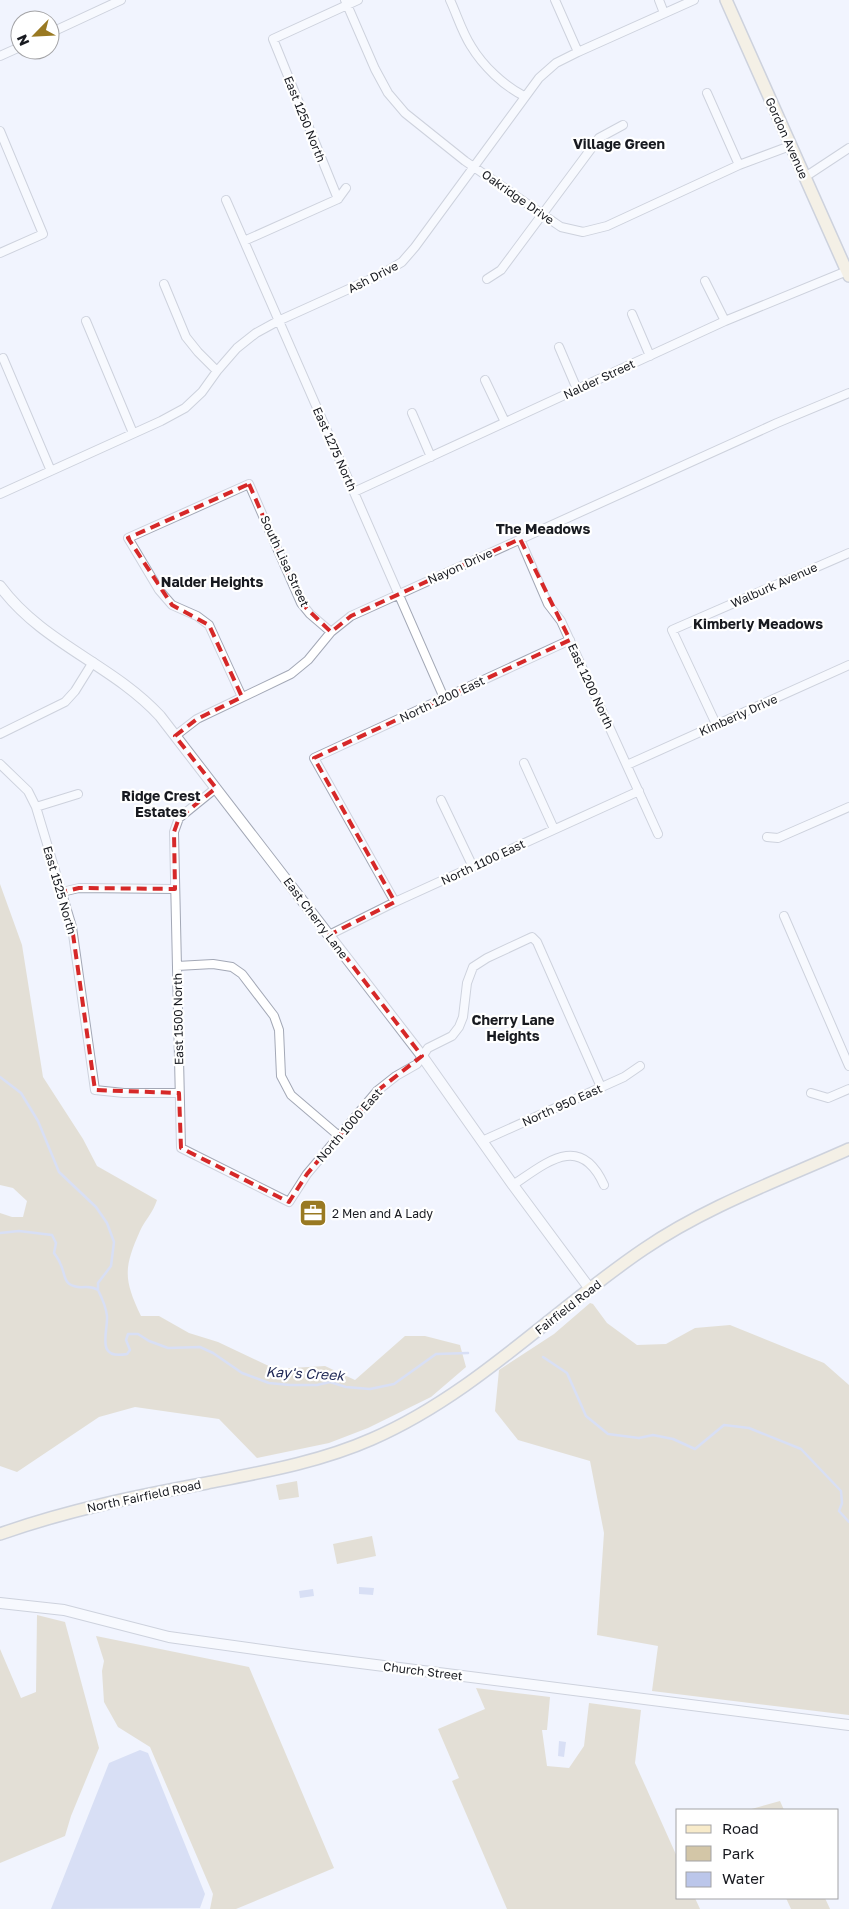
<svg xmlns="http://www.w3.org/2000/svg" width="849" height="1909" viewBox="0 0 849 1909" font-family="'Golos Text',sans-serif">
<style>
.green{fill:#d3c6a7}
.water{fill:#bbc6ea}
.lines{fill:none;stroke-linecap:round;stroke-linejoin:round}
.stream{stroke:#bbc6ea;stroke-width:2.5}
.minor-casing{stroke:#a3a8b6;stroke-width:10}
.tertiary-casing{stroke:#a3a8b6;stroke-width:12}
.secondary-casing{stroke:#a3a8b6;stroke-width:14}
.minor{stroke:#fff;stroke-width:8}
.tertiary{stroke:#fff;stroke-width:10}
.secondary{stroke:#f8ebca;stroke-width:11}
.marked{fill:none;stroke:#d62828;stroke-width:4;stroke-dasharray:10 6;stroke-linejoin:round}
.labels{text-anchor:middle;dominant-baseline:central;stroke-width:4.5;stroke-linejoin:round;paint-order:stroke}
.street-label{font-size:12px;fill:#181a20;stroke:#fff}
.poi-label{font-size:12px;fill:#181a20;stroke:#fff;text-anchor:start}
.neighbourhood-label{font-size:14px;font-weight:bold;fill:#181a20;stroke:#fff}
.water-label{font-size:14px;font-style:italic;fill:#1e2754;stroke:#fff}
</style>
<rect width="100%" height="100%" fill="#f1f4fe"/>
<path class="green" d="M0,884L22,945L43,1077L83,1139L97,1166L157,1200C153,1213 145,1220 140,1231C123,1269 124,1280 141,1316H159L189,1333L218,1342L275,1369L325,1366L355,1380L405,1336H425L460,1345L466,1367L431,1397L368,1428L329,1443L257,1458L219,1419L135,1407L99,1417L17,1472L0,1466V1213L12,1217H23L27,1201L13,1188L0,1185Z
M590,1303L593,1304L607,1323L637,1345L666,1344L695,1328L730,1325L824,1363L849,1385V1715L652,1691L658,1646L597,1635L604,1533L590,1461L518,1440L495,1411L499,1370L554,1334Z
M297,1481L299,1497L279,1500L276,1485Z
M372,1536L376,1556L337,1564L333,1544Z
M37,1615L65,1622L99,1748L71,1816L65,1836L0,1863V1649L21,1698L36,1692Z
M96,1636L249,1667L334,1868L236,1909H210L213,1894L150,1747L118,1727L104,1702L102,1671L104,1661Z
M476,1688L550,1697L547,1730H542L547,1766L569,1768L584,1746L589,1703L641,1710L635,1763L678,1859V1898H695L700,1909H507L452,1781L459,1778L438,1729L485,1709Z
M780,1801L784,1810H748Z
M786,1898H825L830,1909H791Z"/>
<path class="water" d="M359,1587L374,1588L373,1595L359,1594Z
M313,1589L314,1596L300,1598L299,1591Z
M559,1741L566,1742L564,1757L558,1756Z
M140,1750L148,1753L205,1894L200,1908L51,1909L109,1763Z"/>
<g class="lines">
<path class="stream" d="M0,1077L21,1093L38,1121L59,1172L96,1207L107,1223L114,1242L111,1266L98,1283V1290
M0,1233L19,1231L52,1235L56,1243L54,1253C56,1256 59,1260 60,1263C66,1274 62,1285 78,1287C86,1288 90,1285 98,1290
M98,1290C102,1298 106,1306 107,1316C108,1333 95,1360 127,1354L130,1350L126,1340L128,1334H138L149,1341L168,1348L200,1347L213,1353L242,1373L269,1383L290,1385H317L330,1382L346,1387L370,1389L394,1384L436,1354L468,1353
M543,1357L567,1373L586,1416L608,1434L639,1438L653,1435L673,1439L695,1449L724,1425L749,1428L801,1449L841,1491L842,1503L839,1511L849,1522"/>
<g class="minor-casing">
<path id="minor" d="M345,0L375,69L388,93L405,113L465,161L561,227L583,232L607,226L739,165L790,146
M450,0C457,15 462,32 471,46C483,66 504,86 524,96
M555,0L578,52
M659,0L664,13
M50,33L121,0
M0,56L20,47
M707,93L739,165
M0,131L43,234L0,253
M805,177L849,148
M338,199L273,39L358,0
M226,200L444,698
M244,241L338,199L346,188
M487,279L501,270L599,138L623,125
M705,281L725,321
M164,284L186,337L198,352L217,371
M632,314L650,356
M86,321L133,433
M559,347L577,389
M3,358L51,471
M485,380L505,422
M412,413L431,457
M354,492L725,321L847,271
M0,494L161,421L185,408L202,392L217,371L237,348L256,333L278,321L382,274L402,262L415,247L539,78L556,63L578,52L694,0
M520,539L548,604L561,621L658,834
M242,697L209,625L197,616L172,605L159,590L128,538L249,484L301,603L310,614L331,632
M716,724L672,630L849,553
M0,734L65,702L75,691L93,662
M175,736L197,719L291,674L308,660L331,632L351,616L777,423L849,393
M524,763L554,829
M0,764L28,791L36,807L72,927L95,1090L124,1093H179
M627,765L849,665
M216,788L179,818L174,832L181,1148L289,1202L307,1174L377,1091L396,1076L417,1064L428,1048L452,1036L459,1027L463,1017L467,983L473,967L487,958L532,937L537,942L601,1087
M441,800L473,867
M36,807L78,794
M767,837L778,838L849,807
M62,892L79,888L175,889
M395,902L314,758L570,640
M784,916L849,1066
M329,935L395,902L639,791
M177,966L213,964L232,967L242,974L274,1016L279,1030L281,1076L291,1095L339,1136
M811,1093L828,1098L849,1089
M482,1141L624,1077L640,1066
M513,1185C546,1163 580,1132 604,1185"/>
</g>
<g class="tertiary-casing">
<path id="tertiary" d="M0,586C43,644 112,664 160,716L422,1056L513,1185L590,1289
M0,1603L64,1610L169,1637L305,1656L849,1725"/>
</g>
<g class="secondary-casing">
<path id="secondary" d="M726,0L849,276
M0,1534C68,1510 137,1496 207,1483C263,1472 320,1462 372,1439C475,1394 552,1311 644,1249C707,1206 780,1180 849,1149"/>
</g>
<use href="#minor" class="minor"/>
<use href="#tertiary" class="tertiary"/>
<use href="#secondary" class="secondary"/>
</g>
<path d="M0 0H849V1909H0ZM249,484L301,603L331,632L351,616L520,539L570,640L314,758L395,902L329,935L422,1056L377,1091L307,1174L289,1202L181,1148L179,1093L95,1090L72,927L62,892L79,888L175,889L174,832L179,818L216,788L175,736L197,719L242,697L209,625L172,605L128,538Z" fill="#f1f4fe" fill-opacity=".55" fill-rule="evenodd"/>
<path class="marked" d="M249,484L301,603L331,632L351,616L520,539L570,640L314,758L395,902L329,935L422,1056L377,1091L307,1174L289,1202L181,1148L179,1093L95,1090L72,927L62,892L79,888L175,889L174,832L179,818L216,788L175,736L197,719L242,697L209,625L172,605L128,538Z"/>
<defs>
<g id="office-square" transform="scale(1.4375)"><rect x="-9" y="-9" width="18" height="18" rx="4" fill="#997922" stroke="#fff"/><path d="M-6-3h4V-5.5h4V-3h4V5H-6ZM-1-4.5V-3h2v-1.5ZM-6 0V1H6V0Z" fill="#fff"/></g>
</defs>
<g fill-rule="evenodd">
<use href="#office-square" x="313" y="1213"/>
</g>
<g class="labels">
<g class="street-label">
<text transform="translate(305 119) rotate(68)">East 1250 North</text>
<text transform="translate(787 138) rotate(66)">Gordon Avenue</text>
<text transform="translate(518 197) rotate(35)">Oakridge Drive</text>
<text transform="translate(373 277) rotate(-27)">Ash Drive</text>
<text transform="translate(599 379) rotate(-25)">Nalder Street</text>
<text transform="translate(335 449) rotate(66)">East 1275 North</text>
<text transform="translate(285 561) rotate(65)">South Lisa Street</text>
<text transform="translate(460 566) rotate(-24)">Nayon Drive</text>
<text transform="translate(774 585) rotate(-24)">Walburk Avenue</text>
<text transform="translate(591 686) rotate(65)">East 1200 North</text>
<text transform="translate(442 699) rotate(-25)">North 1200 East</text>
<text transform="translate(738 715) rotate(-24)">Kimberly Drive</text>
<text transform="translate(483 862) rotate(-25)">North 1100 East</text>
<text transform="translate(60 890) rotate(74)">East 1525 North</text>
<text transform="translate(316 918) rotate(53)">East Cherry Lane</text>
<text transform="translate(178 1019) rotate(-91)">East 1500 North</text>
<text transform="translate(562 1105) rotate(-24)">North 950 East</text>
<text transform="translate(349 1125) rotate(-49)">North 1000 East</text>
<text transform="translate(568 1307) rotate(-38)">Fairfield Road</text>
<text transform="translate(144 1496) rotate(-12)">North Fairfield Road</text>
<text transform="translate(423 1671) rotate(7)">Church Street</text>
</g>
<g class="poi-label">
<text x="332" y="1213">2 Men and A Lady</text>
</g>
<g class="neighbourhood-label">
<text x="619" y="143">Village Green</text>
<text x="543" y="528">The Meadows</text>
<text x="212" y="581">Nalder Heights</text>
<text x="758" y="623">Kimberly Meadows</text>
<text x="161" y="795">Ridge Crest<tspan x="161" dy="16">Estates</tspan></text>
<text x="513" y="1019">Cherry Lane<tspan x="513" dy="16">Heights</tspan></text>
</g>
<g class="water-label">
<text transform="translate(305 1373) rotate(3)">Kay's Creek</text>
</g>
</g>
<rect x="676" y="1809" width="162" height="90" fill="#ffffff" stroke="#a3a3a6"/>
<rect x="686" y="1825" width="25" height="8" fill="#f8ebca" stroke="#a3a3a6"/>
<text x="722" y="1834" font-size="15" fill="#181a20">Road</text>
<rect x="686" y="1846" width="25" height="15" fill="#d3c6a7" stroke="#a3a3a6"/>
<text x="722" y="1859" font-size="15" fill="#181a20">Park</text>
<rect x="686" y="1872" width="25" height="15" fill="#bbc6ea" stroke="#a3a3a6"/>
<text x="722" y="1884" font-size="15" fill="#181a20">Water</text>
<g transform="translate(35 35) rotate(246)"><circle r="24" fill="#ffffff" stroke="#a3a3a6"/>
<path d="M0-4L9 19L0 12L-9 19Z" fill="#997922"/>
<text y="-8" font-size="14" font-weight="bold" text-anchor="middle" fill="#181a20">N</text>
</g>
</svg>
